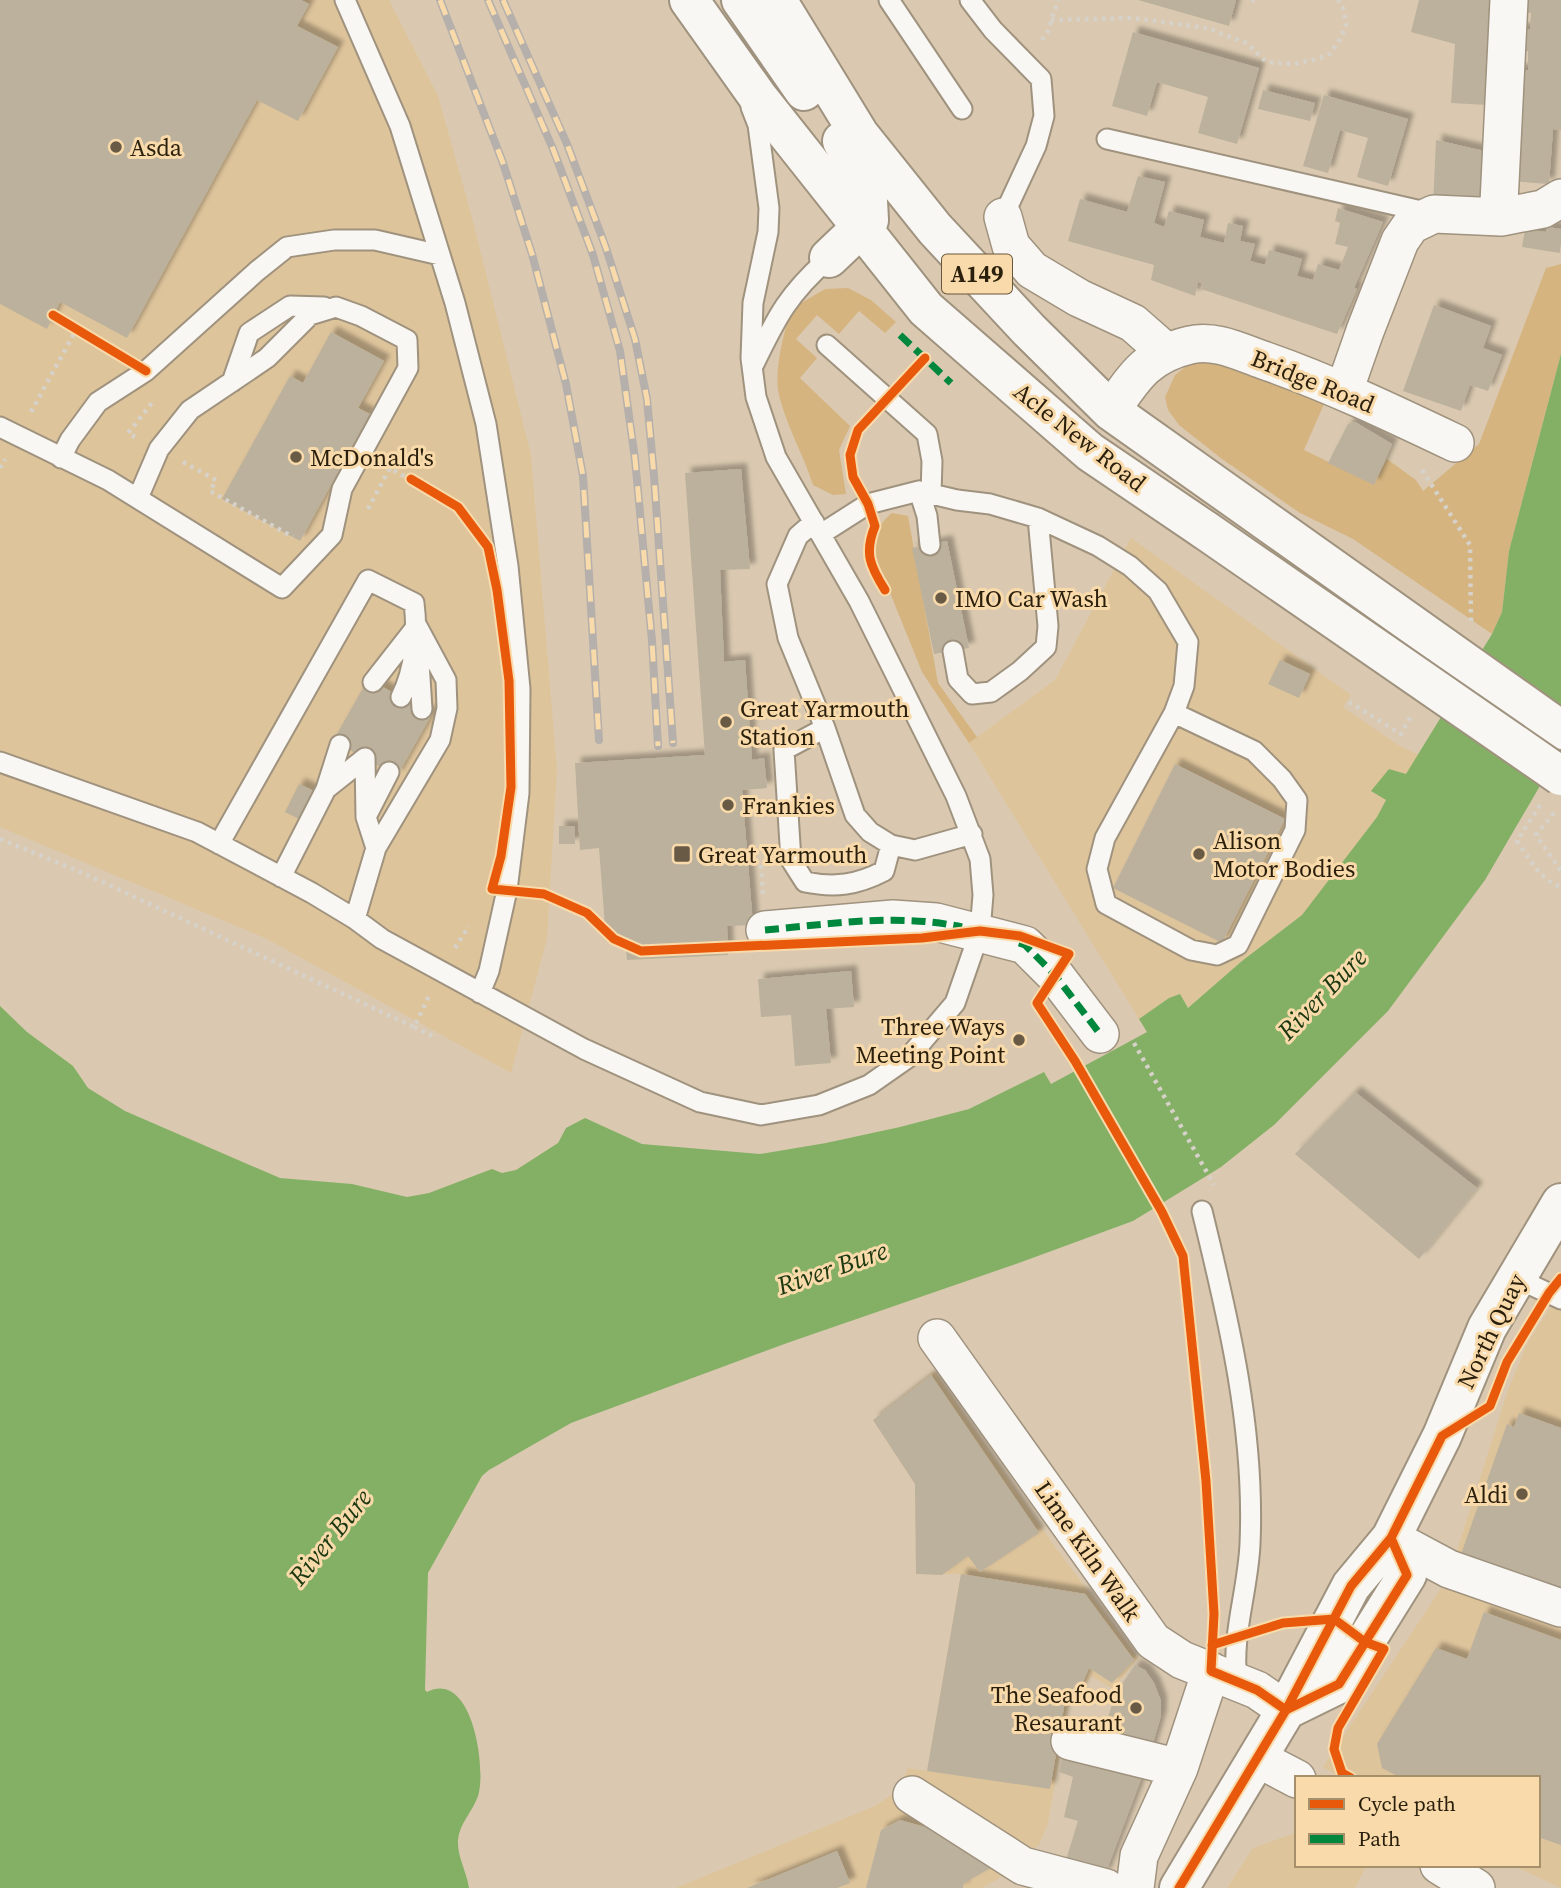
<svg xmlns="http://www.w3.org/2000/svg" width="1561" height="1888" viewBox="0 0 1561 1888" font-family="'Source Serif 4',serif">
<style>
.built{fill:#dec49b}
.green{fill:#d5b480}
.water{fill:#84b065}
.building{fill:#bbb19c;filter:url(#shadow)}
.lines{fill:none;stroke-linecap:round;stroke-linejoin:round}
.lane-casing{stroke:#9f927e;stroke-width:23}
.street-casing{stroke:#9f927e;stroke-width:40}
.secondary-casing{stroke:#9f927e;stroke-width:42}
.primary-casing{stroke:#9f927e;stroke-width:42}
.path{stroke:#d6d1c9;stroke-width:4.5;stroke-dasharray:3.5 5;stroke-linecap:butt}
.lane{stroke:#f9f7f3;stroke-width:19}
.street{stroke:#f9f7f3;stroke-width:37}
.secondary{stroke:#f9f7f3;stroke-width:38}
.primary{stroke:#f9f7f3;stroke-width:38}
.rail-casing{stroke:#b5b0ab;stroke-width:8}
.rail{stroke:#f9daaa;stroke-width:5;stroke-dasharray:16;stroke-linecap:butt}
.primary-bridge-casing{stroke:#9f927e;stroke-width:42;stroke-linecap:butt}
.primary-bridge{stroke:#f9f7f3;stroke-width:38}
.quiet{stroke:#00873e;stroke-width:7;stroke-dasharray:14 7;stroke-linecap:butt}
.cycleway-casing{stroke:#f9daaa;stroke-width:13}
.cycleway{stroke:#e8590c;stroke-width:9}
.poi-dot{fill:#685a45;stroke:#f9daaa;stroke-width:2.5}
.labels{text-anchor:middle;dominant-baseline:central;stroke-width:6;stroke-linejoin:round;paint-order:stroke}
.shield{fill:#f9daaa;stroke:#68573b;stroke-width:2}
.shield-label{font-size:23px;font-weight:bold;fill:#2a1f0c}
.poi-label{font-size:24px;fill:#2a1f0c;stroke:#f9daaa;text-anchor:start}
.street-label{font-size:24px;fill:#2a1f0c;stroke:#f9daaa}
.water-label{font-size:26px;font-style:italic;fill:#1b3811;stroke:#f9daaa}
</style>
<defs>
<filter id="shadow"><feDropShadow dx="6" dy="-6" stdDeviation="2" flood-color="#0004"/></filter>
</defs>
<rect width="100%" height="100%" fill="#dac9b0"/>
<path class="built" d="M0,0H389L438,96L472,217L531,455L557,770L547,939L511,1073L265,938L0,827Z
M1131,538L1351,695L1343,707L1398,745L1419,755L1406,774L1371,791L1386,800L1377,817L1335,874L1302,915L1242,961L1188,1008L1180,994L1169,998L1139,1019L969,743L1055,680Z
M1561,1292V1602L1454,1560L1508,1390L1528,1342Z
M934,1371L1053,1544L1138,1658L1113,1689L1091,1676L1079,1699L1070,1696L1048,1823L1039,1845L1008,1873L982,1888H963L964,1883L996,1865L900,1820L881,1830L866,1888H837L850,1882L837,1851L747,1888H676L875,1806L890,1796L902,1782L908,1768L927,1771L961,1574H916L915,1484L873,1420Z
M1446,1581L1561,1620V1888L1512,1865H1538V1778H1342L1323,1767Z
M1295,1833H1297V1865H1367L1355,1888H1227L1253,1848Z"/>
<path class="green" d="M1561,264V354L1509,551L1502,612L1492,634L1353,539L1300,513L1222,459L1179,425L1168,410L1165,397L1175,375L1185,367L1197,361L1222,360L1327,397L1304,450L1374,484L1387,459L1416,480L1423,491L1479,444L1546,268Z
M848,288L871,300L896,322L885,333L859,311L839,334L817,315L796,339L817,358L800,378L850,426L839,450L846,494L833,495L813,485C804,456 788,429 780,399C772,374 784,334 791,309L825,289Z
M892,513L908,516L938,683L977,737L969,743L922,672L874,553C875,536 878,524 892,513Z"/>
<path class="water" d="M1561,354V750L1485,880L1388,1011L1274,1125L1221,1167L1133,1221L1013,1265L790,1342L571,1423L489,1470L482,1476L428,1573L425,1690L427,1692C472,1669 487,1768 478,1796C473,1811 459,1824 458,1840C457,1857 467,1872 469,1888H0V1006L27,1032L73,1066L88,1088L125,1111L280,1178L352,1184L407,1197L429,1193L492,1169L502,1173L516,1170L558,1143L566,1128L585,1118L642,1144L760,1154L826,1143L900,1127L969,1109L1044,1072L1051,1084L1147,1032L1139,1019L1169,998L1180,994L1188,1008L1242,961L1302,915L1377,817L1386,800L1371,791L1389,769L1406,774L1492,634L1502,612L1509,551Z"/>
<path class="building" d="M0,0H301L309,4L297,26L338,47L298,121L257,100L127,338L60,302L47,329L0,304Z
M1138,0H1236L1229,26Z
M1419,0H1492L1487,105L1451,103L1455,44L1411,32Z
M1520,0H1561V130L1553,129L1549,184L1509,181L1516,70H1528V51H1518V29H1530L1531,13H1520Z
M1133,32L1259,68L1237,144L1198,133L1208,97L1157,82L1147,116L1112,106Z
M1263,90L1315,103L1310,121L1258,109Z
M1324,95L1408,119L1388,186L1357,177L1368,138L1340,130L1328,173L1303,166Z
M1436,140L1484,151L1480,202L1433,205Z
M1138,176L1165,182L1154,223L1164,227L1169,211L1204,220L1200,237L1224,243L1228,223L1243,226L1240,241L1255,244L1250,261L1265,265L1269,250L1302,259L1297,276L1313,280L1318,264L1339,270L1348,247L1335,244L1340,223L1335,221L1338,208L1383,222L1354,288L1357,289L1337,334L1201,289L1203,283L1198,282L1195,296L1151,280L1154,265L1068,241L1080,199L1127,212Z
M1546,227L1561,229L1560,253L1522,247L1525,229L1546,232Z
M1434,305L1491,326L1483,348L1502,355L1488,391L1470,385L1461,411L1403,391Z
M331,332L384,361L358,408L370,414L300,541L222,499L290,376L303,383Z
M1355,422L1392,444L1374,485L1328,463L1348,424Z
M741,469L750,569L720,570L724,662L745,660L752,760L764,758L767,788L742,790L753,925L727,926L728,955L627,960L625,937L606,939L599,848L580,850L575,763L705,755L685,473Z
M947,541L969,648L934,654L912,548Z
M1280,660L1310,674L1299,698L1268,684Z
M368,679L432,714L397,776L333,741Z
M1175,764L1285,819L1222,943L1113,888Z
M299,784L316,792L303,821L285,812Z
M559,826H575V844H559Z
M851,971L854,1007L826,1009L831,1063L795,1066L791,1015L761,1017L758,979Z
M1355,1092L1477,1188L1419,1259L1295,1154Z
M931,1375L1039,1533L980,1572L968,1556L942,1575L916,1574L915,1484L873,1420Z
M1519,1413L1561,1428V1595L1459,1560L1507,1424L1514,1427Z
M961,1574L1085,1594L1134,1660L1112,1683L1089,1668L1078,1694L1067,1689L1050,1789L927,1771Z
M1484,1612L1561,1640V1845L1538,1837V1778H1401L1382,1768L1377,1744L1436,1648L1467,1659Z
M1135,1665L1145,1670L1154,1683L1161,1701V1716L1148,1760L1100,1741L1116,1693Z
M1064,1748L1143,1774L1105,1875L1065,1863L1078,1821L1064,1817L1073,1777L1059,1772Z
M900,1820L985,1844L996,1865L964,1883L963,1888H866L881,1830Z
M837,1851L850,1883L837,1888H747Z"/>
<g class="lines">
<g class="lane-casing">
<path id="lane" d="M345,0L400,126L455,303L486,424L508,566L520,689L519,793L507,890L489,971L480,993
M889,0L962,109
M970,0L993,30L1041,79L1044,116L1036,146L1003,217
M1107,139L1430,213
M827,345L927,434L932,461L931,494
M754,364C777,316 789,293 829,258
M232,382L249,333L290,306L324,307
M0,427L108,480L282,588L332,535L342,489L408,368L407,340L361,316L336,307L310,315L267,358L190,410L159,449L138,498
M61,458L70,440L98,402L146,371L257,271L287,247L334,240H375L440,255
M919,491L927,516L930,545
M814,522L798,536L777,584L788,638L825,728L855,815L870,832L891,845L915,850L972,834
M821,534L868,504L919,491L957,500L990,504L1038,518L1098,546L1130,566L1158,591L1188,642L1184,686L1174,713L1105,838L1097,869L1106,904L1191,950L1217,955L1238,945L1295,830L1297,800L1282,779L1254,751L1174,713
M953,651L958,679L972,694L991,692L1020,671L1046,647L1048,626L1038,518
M419,662L422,709
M373,682L416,627
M825,728L784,750L791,860L805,882C835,888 857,885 884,871L891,845
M365,758L366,817L376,848
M0,762L197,832L312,893L355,919L382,939L584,1049L700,1102L761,1115L819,1105L869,1085L909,1057L955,1003L980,931L983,895L980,859L956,796L859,601L776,457L756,397L751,358L753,303L768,232L769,208L758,125L751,107
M326,789L340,745
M367,815L389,772
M219,844L368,580L414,603C418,634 415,669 401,697
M281,877L326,789L365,758
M355,919L376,848L440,740L447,708L446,680L417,626
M1202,1211C1229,1321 1255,1430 1250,1544C1248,1591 1231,1635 1237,1682
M1516,1278L1561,1299"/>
</g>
<g class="street-casing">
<path id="street" d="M1003,217L1011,246L1032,270L1079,298L1133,323L1166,352
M1501,217L1499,203L1509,0
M1344,391L1365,331L1400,241L1411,225L1434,214L1501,217L1543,209L1561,198
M1111,411C1134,377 1147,355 1190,345C1215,339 1240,352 1263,360C1329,383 1392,413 1455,443
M765,930L893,919L936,922L1025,945L1055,975L1100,1034
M937,1338L1153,1641L1182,1660L1257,1690L1286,1710
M1391,1538L1449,1569L1561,1608
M1070,1741L1179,1768
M1257,1758L1297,1779
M912,1795L1023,1866L1106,1888
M1439,1865L1476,1888
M1135,1888L1139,1856L1179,1768L1211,1671"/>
</g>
<g class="secondary-casing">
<path id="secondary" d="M1286,1710L1339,1684L1407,1575L1391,1538
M1179,1888L1286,1710L1351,1586L1391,1538L1442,1436L1487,1328L1561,1203"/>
</g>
<g class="primary-casing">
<path id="primary" d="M689,0L758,97L926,309L1090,452L1205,530
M741,0L804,91
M777,0L859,134L935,229L1029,330L1111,411L1561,730
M829,258L869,220L867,182L842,141"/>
</g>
<path class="path" d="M1251,0H1258
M1051,20L1133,18L1207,28L1246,43L1267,62L1293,64L1317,59L1330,54L1340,39L1346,25L1344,10L1338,0
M1042,40L1048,31L1058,0
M31,412L76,330
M135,437L128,433L152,403
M183,462L216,480L210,491L293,537
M0,468L5,459
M1422,470L1470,545L1471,622
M368,509L390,468L458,507L473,527
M1349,702L1401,734L1411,716
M1540,805L1517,841C1529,858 1540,880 1561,887
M1554,813L1536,835L1561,871
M0,839L83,873L414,1027L429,996
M761,865L763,895
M455,948L469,926
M414,1027L432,1036
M1134,1043L1214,1185"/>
<use href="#lane" class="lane"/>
<use href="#street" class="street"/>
<use href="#secondary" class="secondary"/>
<use href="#primary" class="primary"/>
<g class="rail-casing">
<path id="rail" d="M440,0L503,163L532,254L566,384L583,476L599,740
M488,0L553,149L593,255L620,351L635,459L652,641L658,746
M503,0L567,144L606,248L635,339L647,399L654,476L673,743"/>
</g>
<use href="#rail" class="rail"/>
<g class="primary-bridge-casing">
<path id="primary-bridge" d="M1205,530L1561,776"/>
</g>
<use href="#primary-bridge" class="primary-bridge"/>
<path class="quiet" d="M900,335L951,383
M765,930C831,924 897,913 962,927
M1019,943L1025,945L1055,975L1100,1034"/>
<g class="cycleway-casing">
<path id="cycleway" d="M53,315L146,371
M411,479L458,507L488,547L497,590L509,681L511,787L501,856L492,889L544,894L587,913L614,939L641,951L922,938L980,931L1020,936L1069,954L1037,1003L1075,1061L1162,1212L1183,1256L1206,1481L1214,1614L1211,1671L1257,1690L1286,1710
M885,590C870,566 864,553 875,526L868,504L853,477L850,455L858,430L925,358
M1212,1645L1283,1623L1334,1619L1365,1642L1384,1649L1338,1728L1334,1749L1342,1773L1351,1778
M1286,1710L1339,1684L1407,1575L1391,1538
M1179,1888L1286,1710L1351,1586L1391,1538L1442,1436L1490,1406L1507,1362L1549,1293L1561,1278"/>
</g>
<use href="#cycleway" class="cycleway"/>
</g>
<g class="poi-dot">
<circle cx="116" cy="147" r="7"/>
<circle cx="296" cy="457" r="7"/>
<circle cx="941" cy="598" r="7"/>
<circle cx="726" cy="722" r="7"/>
<circle cx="728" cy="805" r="7"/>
<rect x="673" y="845" width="18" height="18" rx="3.5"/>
<circle cx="1199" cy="854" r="7"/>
<circle cx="1019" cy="1040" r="7"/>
<circle cx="1522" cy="1494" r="7"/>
<circle cx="1136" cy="1708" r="7"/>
</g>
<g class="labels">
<rect class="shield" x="942" y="254.5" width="70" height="39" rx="5"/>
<g class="shield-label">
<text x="977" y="274">A149</text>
</g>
<g class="poi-label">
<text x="130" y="147">Asda</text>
<text x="310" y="457">McDonald's</text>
<text x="955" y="598">IMO Car Wash</text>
<text x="740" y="708">Great Yarmouth<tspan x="740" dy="28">Station</tspan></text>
<text x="742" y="805">Frankies</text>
<text x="1213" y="840">Alison<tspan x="1213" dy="28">Motor Bodies</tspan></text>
<text x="698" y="854">Great Yarmouth</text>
<text x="1005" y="1026" text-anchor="end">Three Ways<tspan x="1005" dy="28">Meeting Point</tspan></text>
<text x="1508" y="1494" text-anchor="end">Aldi</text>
<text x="1122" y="1694" text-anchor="end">The Seafood<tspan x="1122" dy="28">Resaurant</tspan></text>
</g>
<g class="street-label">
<text transform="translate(1313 381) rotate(22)">Bridge Road</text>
<text transform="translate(1080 437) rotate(38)">Acle New Road</text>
<text transform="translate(1491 1331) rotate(-64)">North Quay</text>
<text transform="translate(1088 1551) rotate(55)">Lime Kiln Walk</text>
</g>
<g class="water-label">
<text transform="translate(1322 994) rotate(-46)">River Bure</text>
<text transform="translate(832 1268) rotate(-19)">River Bure</text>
<text transform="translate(330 1537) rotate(-51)">River Bure</text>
</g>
</g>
<rect x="1295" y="1776" width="245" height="91" fill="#f9daaa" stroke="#a68f6b" stroke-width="2"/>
<rect x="1309" y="1799" width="35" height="10" fill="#e8590c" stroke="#a68f6b" stroke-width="2"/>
<text x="1358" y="1811" font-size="21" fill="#2a1f0c">Cycle path</text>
<rect x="1309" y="1834" width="35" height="10" fill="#00873e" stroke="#a68f6b" stroke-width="2"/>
<text x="1358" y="1846" font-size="21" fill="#2a1f0c">Path</text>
</svg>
